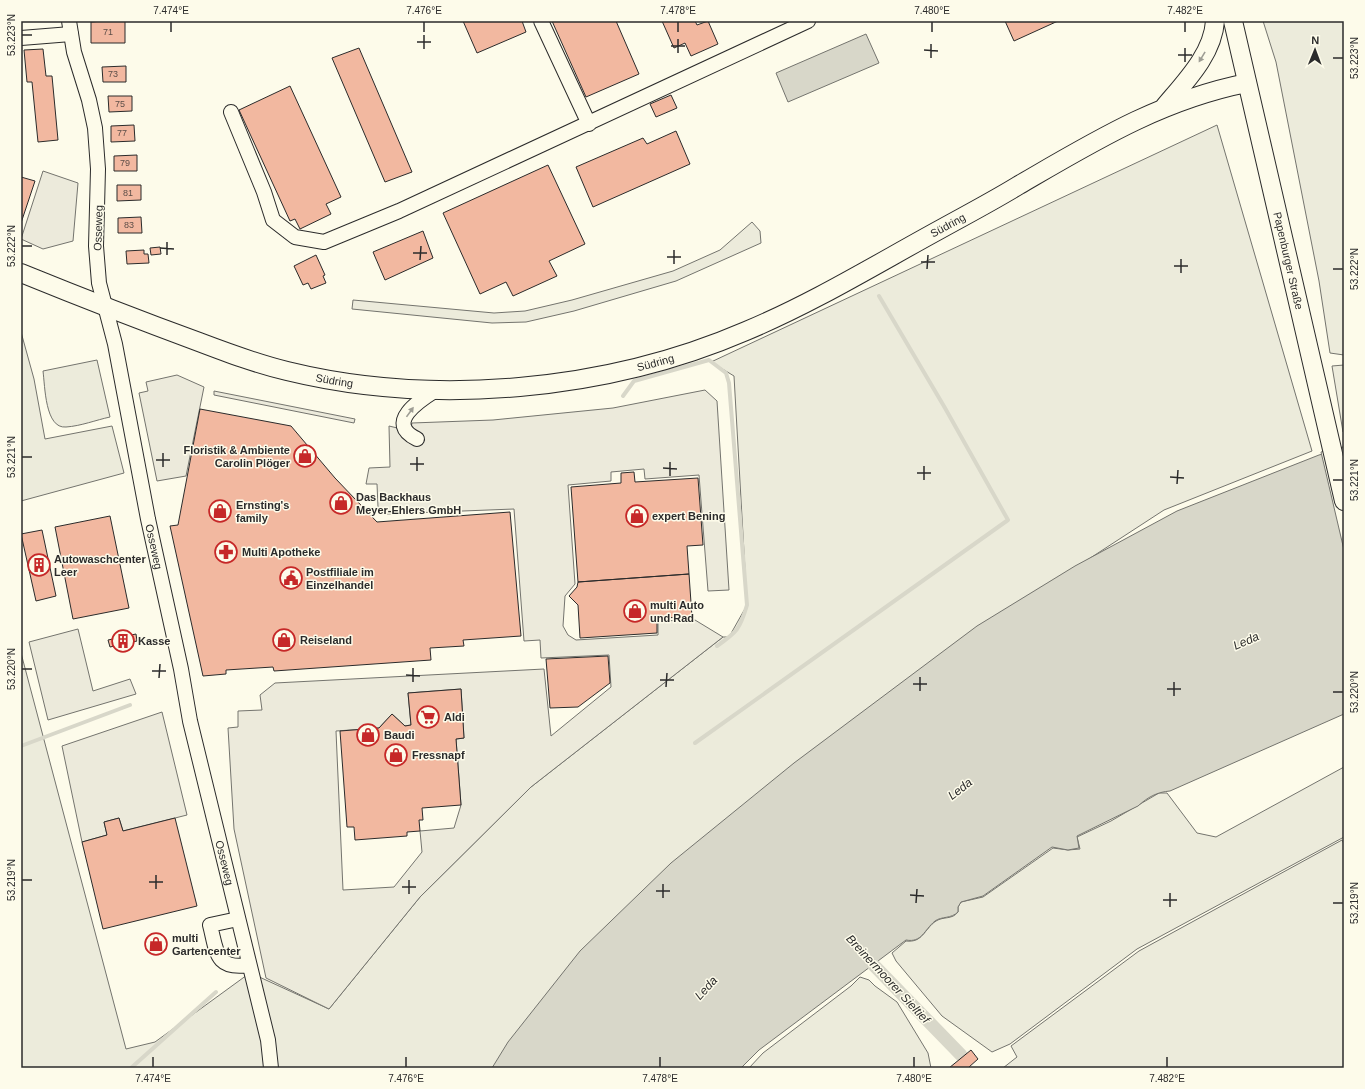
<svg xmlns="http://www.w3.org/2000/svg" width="1365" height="1089" viewBox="0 0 1365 1089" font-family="Helvetica,sans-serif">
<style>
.green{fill:#ecebdb;stroke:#74746e}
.parking{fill:#eceadb;stroke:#74746e;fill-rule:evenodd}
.water{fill:#d8d7c9;stroke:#74746e}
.pier{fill:#fdfbea;stroke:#74746e}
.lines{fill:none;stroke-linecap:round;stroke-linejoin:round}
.stream{stroke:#d8d7c9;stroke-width:4}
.canal{stroke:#d8d7c9;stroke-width:13}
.building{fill:#f2b8a0;stroke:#2b2b2b}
.minor-casing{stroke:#2b2b2b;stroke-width:16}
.major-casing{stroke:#2b2b2b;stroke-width:20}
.minor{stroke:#fdfbea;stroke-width:14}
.major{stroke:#fdfbea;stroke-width:18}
.oneway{fill:#9e9d94}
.ticks{fill:none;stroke:#2b2b2b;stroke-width:1.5}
.labels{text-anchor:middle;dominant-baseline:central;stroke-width:3;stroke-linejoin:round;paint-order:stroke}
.number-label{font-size:9px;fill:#5d4e48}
.street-label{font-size:11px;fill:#2b2b2b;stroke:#fdfbea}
.poi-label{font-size:11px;font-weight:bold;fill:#2b2b2b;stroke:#fdfbea;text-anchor:start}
.water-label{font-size:12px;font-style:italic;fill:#2b2b2b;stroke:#fdfbea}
.neatline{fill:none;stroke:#2b2b2b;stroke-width:1.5}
.ticks-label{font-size:10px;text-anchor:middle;fill:#2b2b2b}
</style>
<rect width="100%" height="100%" fill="#fdfbea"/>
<path class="green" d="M1263,21H1344V355L1330,353L1319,281L1276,62Z
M1217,125L1312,451L1164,510L1012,609L503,1068H21V653L126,1049L155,1042L247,975H255L329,1009L420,897L531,787L723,637H729L747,605L734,376L711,362Z
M752,222L760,231L761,243L676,281L574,311L526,322L492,323L352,309L353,300L494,313L525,311L572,300L673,271L720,250Z
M21,332L34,379L45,439L112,426L124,473L21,501Z
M97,360L110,417C96,420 81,426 66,427C45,429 45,386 43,371Z
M1344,365V432H1343L1332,366Z
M1344,767V837L1137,949L1010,1044L992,1052L942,1016L896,961L892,953L906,941C923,943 924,929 936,921C944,916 952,920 958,912V907L961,902L983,897L1053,848L1068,850L1080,849L1077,837L1111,821L1159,793H1167L1197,833L1216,837Z
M1342,840L1344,844V1068H1003L1017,1057L1011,1046L1139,951Z
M860,977L869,980L875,986L897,1002L928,1053L931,1068H749L763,1053L851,986Z"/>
<path class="parking" d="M43,171L78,183L73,241L43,249L21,239Z
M177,375L204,387L186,476L157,481L139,393L148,391L146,382Z
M705,390L717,401L729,590L708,591L699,475L645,479L644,469L611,472V481L568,485L575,584L565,596L563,626L568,635L576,640L658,635V621L695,620L723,637L531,787L420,897L329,1009L266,978L234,829L228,728L238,727V711L262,710L260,695L275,683L544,669L551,736L611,687L609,655L541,658L540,640L524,641L514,509L386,514L378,507L377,484H366L369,468L390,467L389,426L410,431L412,423L493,420L613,408ZM461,689L464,738L456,739L461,805L454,828L420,831L422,852L394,887L343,890L336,731L379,728L392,714L405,726L411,725L408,693Z
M214,391L355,419L354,423L214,395Z
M78,629L93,691L130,679L136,694L48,720L29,642Z
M162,712L187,815L123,831L119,818L104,822L107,835L82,842L62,746Z"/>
<path class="water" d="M866,34L879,63L788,102L776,73Z
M1344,448V714L1170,791C1157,792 1148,797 1138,806L1077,836L1079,848L1068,850L1052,847L983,896L961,902L958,907V912C951,919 942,916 935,921C924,930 922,943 906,940L759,1050L741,1068H492L508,1042L580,951L671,863L794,763L977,626L1075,566L1177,511L1319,455Z"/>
<path class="pier" d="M1343,447L1344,452V550L1321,452Z"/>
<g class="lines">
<path class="stream" d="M623,396L634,381L709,360L726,373L729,383L747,605C740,629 737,632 717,646
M695,743L1008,520L945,408L879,296
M21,746L130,705
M131,1068L216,992"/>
<path class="canal" d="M861,952L961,1055"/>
</g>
<path class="building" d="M103,21H125V43H91V22Z
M463,21H522L526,32L477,53Z
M552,21H616L639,74L586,97Z
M662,21H695L697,25L708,21L718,44L691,56L685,43L674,48Z
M1005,21H1058L1014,41Z
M359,48L412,172L385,182L332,58Z
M43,49L46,76H52L58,140L38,142L32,82H27L24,50Z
M126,66V82H103L102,67Z
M290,86L341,197L326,204L331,214L300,229L295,219L290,221L239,110Z
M671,95L677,108L656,117L650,104Z
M108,96H132V111L109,112Z
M134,125L135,141L111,142V126Z
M676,131L690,164L593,207L576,167L643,138L647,144Z
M137,155V171H114V156Z
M548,165L585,244L549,261L557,276L513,296L506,282L480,294L443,213Z
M21,177L35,181L21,223Z
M117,185H141V200L117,201Z
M141,217L142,233H118V218Z
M423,231L433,258L385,280L373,252Z
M160,247L161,254L151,255L150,248Z
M144,250V254H148L149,263L127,264L126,251Z
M316,255L325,275L323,276L326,283L311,289L308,283L303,285L294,266Z
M200,409L291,426L335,478L377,522L510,512L521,636L463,640L464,646L430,648L431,660L274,671L273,667L226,670V674L203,676L170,526L178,525Z
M634,472L635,482L698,478L703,545L687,546L689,574L578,582L571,487L621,483V473Z
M110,516L129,608L73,619L55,527Z
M42,530L56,596L36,601L21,534Z
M689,574L692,617L657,618V633L580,638L578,605L569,596L577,587L578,582Z
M136,634L137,641L110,647L108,640Z
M608,656L610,683L578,707L550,708L546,659Z
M461,689L464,738L456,739L461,805L422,808L423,820H419L420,831L407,832V836L355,840L354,827H347L340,731L379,728L392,714L405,726L411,725L408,693Z
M119,818L123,831L175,818L197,906L103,929L82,842L107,835L104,822Z
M971,1050L978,1059L969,1067L970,1068H949Z"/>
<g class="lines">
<g class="minor-casing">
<g id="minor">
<path id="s1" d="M69,21L74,52L89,100L95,128L98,169L96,246L99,283L115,344L148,519L181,669L190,721L268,1040L271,1068"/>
<path d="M541,21L589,124"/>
<path d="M21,38L71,34"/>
<path d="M231,112L264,192L273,220L295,237L324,242L399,211L808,21"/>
<path d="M417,439C384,423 420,400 436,390"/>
<path d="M238,919L210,925C217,952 215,970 249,965"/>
</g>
</g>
<g class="major-casing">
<g id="major">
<path id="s2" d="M1233,21L1344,501"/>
<path d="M1165,106C1185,82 1213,54 1215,21"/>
<path id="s3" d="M21,273C80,297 139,320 199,342C228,353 257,364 287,371C434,407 607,391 746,331C813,303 875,265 939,230C966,215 993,201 1019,185C1093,142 1161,100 1247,83"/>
</g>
</g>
<use href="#minor" class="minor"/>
<use href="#major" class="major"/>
</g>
<defs><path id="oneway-solid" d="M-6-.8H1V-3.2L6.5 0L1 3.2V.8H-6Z"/></defs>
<g class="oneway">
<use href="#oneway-solid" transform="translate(1202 57) rotate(121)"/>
<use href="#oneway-solid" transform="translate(410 412) rotate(-54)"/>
</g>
<path class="ticks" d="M171,32V22M424,32V22M678,32V22M932,32V22M1185,32V22M22,35H32M417,42H431M671,46H685M424,49V35M924,50L938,51M678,53V39M1178,55H1192M931,58V44M1333,58H1343M1185,62V48M22,246H32M160,248L174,249M413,253H427M167,255V242M667,257H681M420,260L421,246M921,262H935M674,264V250M1174,266H1188M927,269L928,255M1333,269H1343M1181,273V259M22,457H32M156,460H170M410,464H424M163,467V453M663,468L677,469M417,471V457M917,473H931M670,476V462M1170,477L1184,478M924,480V466M1333,480H1343M1177,484L1178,470M22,669H32M152,671H166M406,675L420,676M159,678L160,664M660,680H674M413,682V668M913,684H927M666,687L667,673M1167,689H1181M920,691V677M1333,692H1343M1174,696V682M22,880H32M149,882H163M402,887H416M156,889V875M656,891H670M409,894V880M910,895L924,896M663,898V884M1163,900H1177M916,903L917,889M1333,903H1343M1170,907V893M153,1067V1057M406,1067V1057M660,1067V1057M914,1067V1057M1167,1067V1057"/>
<defs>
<g id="shop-ring" transform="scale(1.15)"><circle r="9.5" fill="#fdfbea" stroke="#c62828" stroke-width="1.5"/><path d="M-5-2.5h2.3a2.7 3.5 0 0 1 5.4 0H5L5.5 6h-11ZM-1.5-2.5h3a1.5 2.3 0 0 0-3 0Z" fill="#c62828"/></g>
<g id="pharmacy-ring" transform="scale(1.15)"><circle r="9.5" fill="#fdfbea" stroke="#c62828" stroke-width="1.5"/><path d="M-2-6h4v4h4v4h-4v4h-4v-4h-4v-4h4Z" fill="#c62828"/></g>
<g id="building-ring" transform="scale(1.15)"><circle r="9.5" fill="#fdfbea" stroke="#c62828" stroke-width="1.5"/><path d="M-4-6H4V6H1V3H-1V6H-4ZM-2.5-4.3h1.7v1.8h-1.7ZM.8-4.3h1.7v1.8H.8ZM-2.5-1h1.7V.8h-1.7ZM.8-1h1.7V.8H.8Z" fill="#c62828"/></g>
<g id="civic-ring" transform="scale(1.15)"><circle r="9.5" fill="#fdfbea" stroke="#c62828" stroke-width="1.5"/><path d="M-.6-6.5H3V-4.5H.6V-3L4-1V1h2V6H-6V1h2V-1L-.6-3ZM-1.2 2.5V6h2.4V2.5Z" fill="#c62828"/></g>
<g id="supermarket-ring" transform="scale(1.15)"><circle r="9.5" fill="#fdfbea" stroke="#c62828" stroke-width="1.5"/><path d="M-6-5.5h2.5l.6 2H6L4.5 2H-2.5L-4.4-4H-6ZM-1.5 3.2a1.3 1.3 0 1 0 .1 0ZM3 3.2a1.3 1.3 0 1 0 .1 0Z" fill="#c62828"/></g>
</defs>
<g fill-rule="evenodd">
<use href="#shop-ring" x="305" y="456"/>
<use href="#shop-ring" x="341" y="503"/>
<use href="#shop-ring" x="220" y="511"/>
<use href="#shop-ring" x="637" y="516"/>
<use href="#pharmacy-ring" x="226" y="552"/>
<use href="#building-ring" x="39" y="565"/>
<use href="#civic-ring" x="291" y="578"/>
<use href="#shop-ring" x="635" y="611"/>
<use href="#shop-ring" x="284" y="640"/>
<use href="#building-ring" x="123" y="641"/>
<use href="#supermarket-ring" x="428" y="717"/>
<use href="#shop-ring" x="368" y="735"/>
<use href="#shop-ring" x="396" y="755"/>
<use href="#shop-ring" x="156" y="944"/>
</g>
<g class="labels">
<g class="number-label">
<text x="108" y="32">71</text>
<text x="113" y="74">73</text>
<text x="120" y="104">75</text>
<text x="122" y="133">77</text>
<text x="125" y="163">79</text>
<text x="128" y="193">81</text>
<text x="129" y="225">83</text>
</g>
<g class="street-label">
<text stroke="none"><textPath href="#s3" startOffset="980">Südring</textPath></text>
<text transform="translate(98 228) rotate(-88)">Osseweg</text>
<text stroke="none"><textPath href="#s2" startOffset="246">Papenburger Straße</textPath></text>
<text stroke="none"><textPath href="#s3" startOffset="656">Südring</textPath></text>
<text stroke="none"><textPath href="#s3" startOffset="332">Südring</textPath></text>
<text stroke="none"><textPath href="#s1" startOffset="535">Osseweg</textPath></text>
<text stroke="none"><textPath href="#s1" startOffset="859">Osseweg</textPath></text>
</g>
<g class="poi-label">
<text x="290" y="450" text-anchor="end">Floristik &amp; Ambiente<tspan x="290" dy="13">Carolin Plöger</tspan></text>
<text x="356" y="497">Das Backhaus<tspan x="356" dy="13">Meyer-Ehlers GmbH</tspan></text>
<text x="236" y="505">Ernsting's<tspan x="236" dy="13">family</tspan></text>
<text x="652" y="516">expert Bening</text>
<text x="242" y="552">Multi Apotheke</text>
<text x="54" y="559">Autowaschcenter<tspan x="54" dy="13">Leer</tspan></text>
<text x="306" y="572">Postfiliale im<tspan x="306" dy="13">Einzelhandel</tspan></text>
<text x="650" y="605">multi Auto<tspan x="650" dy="13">und Rad</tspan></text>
<text x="300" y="640">Reiseland</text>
<text x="138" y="641">Kasse</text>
<text x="444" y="717">Aldi</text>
<text x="384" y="735">Baudi</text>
<text x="412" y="755">Fressnapf</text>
<text x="172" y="938">multi<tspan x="172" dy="13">Gartencenter</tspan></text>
</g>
<g class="water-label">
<text transform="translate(1246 641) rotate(-24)">Leda</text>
<text transform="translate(960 789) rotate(-38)">Leda</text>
<text transform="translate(888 979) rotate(47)">Breinermoorer Sieltief</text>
<text transform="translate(706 988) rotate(-48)">Leda</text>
</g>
</g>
<rect width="1365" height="1089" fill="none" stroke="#fdfbea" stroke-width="44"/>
<g transform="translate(1315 50) rotate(1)" stroke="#fdfbea" stroke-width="3" paint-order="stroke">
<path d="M0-3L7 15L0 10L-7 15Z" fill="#2b2b2b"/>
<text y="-6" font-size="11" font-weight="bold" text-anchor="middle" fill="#2b2b2b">N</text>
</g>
<rect x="22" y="22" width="1321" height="1045" class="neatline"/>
<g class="ticks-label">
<text x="171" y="14">7.474°E</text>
<text x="424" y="14">7.476°E</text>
<text x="678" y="14">7.478°E</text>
<text x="932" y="14">7.480°E</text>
<text x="1185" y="14">7.482°E</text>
<text transform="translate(11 35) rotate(-90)" y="4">53.223°N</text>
<text transform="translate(1354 58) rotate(-90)" y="4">53.223°N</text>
<text transform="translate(11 246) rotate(-90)" y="4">53.222°N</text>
<text transform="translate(1354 269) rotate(-90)" y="4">53.222°N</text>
<text transform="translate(11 457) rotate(-90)" y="4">53.221°N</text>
<text transform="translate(1354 480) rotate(-90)" y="4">53.221°N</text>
<text transform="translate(11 669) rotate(-90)" y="4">53.220°N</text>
<text transform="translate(1354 692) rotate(-90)" y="4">53.220°N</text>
<text transform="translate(11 880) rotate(-90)" y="4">53.219°N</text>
<text transform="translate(1354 903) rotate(-90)" y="4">53.219°N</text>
<text x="153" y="1082">7.474°E</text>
<text x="406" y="1082">7.476°E</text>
<text x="660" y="1082">7.478°E</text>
<text x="914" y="1082">7.480°E</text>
<text x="1167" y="1082">7.482°E</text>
</g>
</svg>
